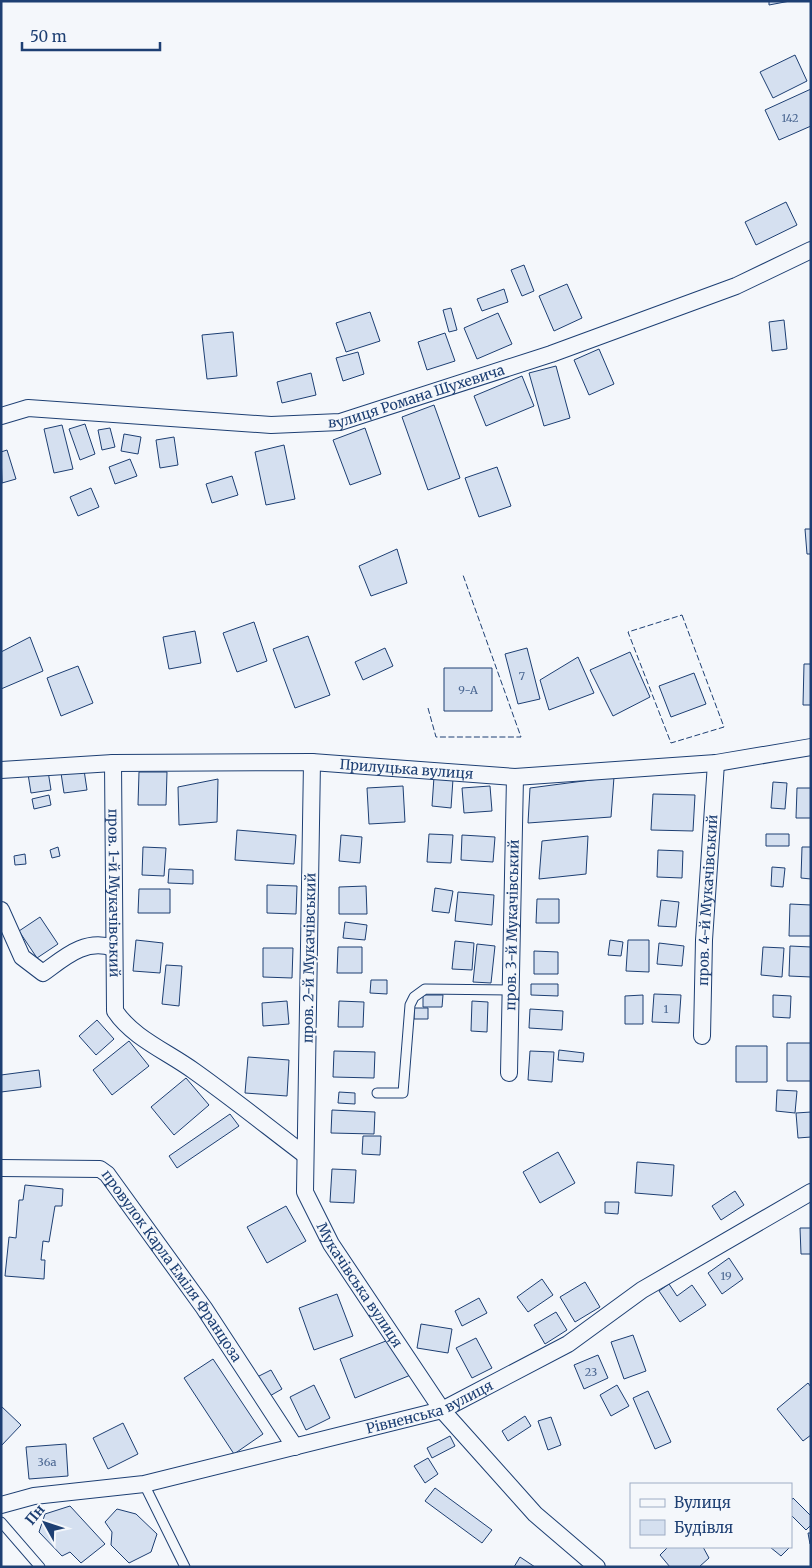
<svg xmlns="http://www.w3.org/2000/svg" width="812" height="1568" viewBox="0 0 812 1568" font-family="Merriweather,serif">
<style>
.building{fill:#d5e0f0;stroke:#1d3f73}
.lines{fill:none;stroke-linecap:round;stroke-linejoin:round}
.service-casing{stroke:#1d3f73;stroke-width:11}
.minor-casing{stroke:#1d3f73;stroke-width:18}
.service{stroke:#f4f7fb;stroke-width:9}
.minor{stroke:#f4f7fb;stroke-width:16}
.fence{stroke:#1d3f73;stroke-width:1;stroke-dasharray:6 2.5;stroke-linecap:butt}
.labels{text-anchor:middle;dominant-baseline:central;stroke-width:4;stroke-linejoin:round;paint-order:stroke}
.number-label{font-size:11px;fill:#4b6792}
.street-label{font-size:14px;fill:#1d3f73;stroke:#f4f7fb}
</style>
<rect width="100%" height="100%" fill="#f4f7fb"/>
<path class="building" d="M769,1H790L769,5Z
M795,55L807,81L773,98L760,72Z
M811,89V126L779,140L765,110Z
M786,202L797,225L756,245L745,222Z
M524,265L534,291L522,296L511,270Z
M567,284L582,318L554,331L539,296Z
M504,289L508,302L482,311L477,299Z
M451,308L457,330L449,332L443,310Z
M370,312L380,341L346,352L336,323Z
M498,313L512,344L477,359L464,328Z
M784,320L787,349L772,351L769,322Z
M233,332L237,376L207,379L202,335Z
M445,333L455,361L427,370L418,342Z
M599,349L614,384L589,395L574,360Z
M358,352L364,374L343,381L336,358Z
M556,366L570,418L544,426L529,373Z
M311,373L316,395L282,403L277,382Z
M522,376L534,406L486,426L474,396Z
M434,405L460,478L428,490L402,417Z
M85,424L95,454L80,460L69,429Z
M62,425L73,469L54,473L44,429Z
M110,428L115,447L102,450L98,430Z
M365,428L381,474L350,485L333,440Z
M124,434L141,437L138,454L121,451Z
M174,437L178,465L160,468L156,440Z
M284,445L295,499L266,505L255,452Z
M7,450L16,479L2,483L1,452Z
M130,459L137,476L115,484L109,467Z
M497,467L511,506L479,517L465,478Z
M232,476L238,495L212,503L206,484Z
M91,488L99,507L78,516L70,497Z
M805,529H811V554H807Z
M397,549L407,583L371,596L359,566Z
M254,622L267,661L237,672L223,633Z
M195,631L201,663L169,669L163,637Z
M308,636L330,695L295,708L273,649Z
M30,637L43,671L1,689V652Z
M385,648L393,666L363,680L355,662Z
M527,648L540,699L518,704L505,654Z
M630,652L650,697L613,716L590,670Z
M578,657L594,693L549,710L540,680Z
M804,664H811V705H803Z
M78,666L93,703L61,716L47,678Z
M444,668H492V711H444Z
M694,673L706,704L671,717L659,686Z
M84,770L87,790L64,793L61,773Z
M48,771L51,790L31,793L28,774Z
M139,772H167L166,805H138Z
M434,777L453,779L451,808L432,806Z
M614,777L611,817L528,823L530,788Z
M218,779L217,822L179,825L178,787Z
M773,782L787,783L785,809L771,808Z
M403,786L405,822L369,824L367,788Z
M490,786L492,811L464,813L462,788Z
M797,788H811V818H796Z
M653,794L695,795L693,831L651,830Z
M49,795L51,805L34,809L32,799Z
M237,830L296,835L294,864L235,860Z
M429,834L453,835L451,863L427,862Z
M766,834H789V846H766Z
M341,835L362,837L360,863L339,861Z
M462,835L495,837L493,862L461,860Z
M588,836L586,874L539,879L542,841Z
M58,847L60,856L52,858L50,850Z
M143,847L166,848L164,876L142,875Z
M802,847H811V879L801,878Z
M658,850L683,851L682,878L657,877Z
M25,854L26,864L15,865L14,856Z
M772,867L785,868L783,887L771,886Z
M169,869L193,870V884L168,883Z
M267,885L297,886L296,914L267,913Z
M366,886L367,914H339V887Z
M435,888L453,891L449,913L432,911Z
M139,889H170V913H138Z
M458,892L494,895L492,925L455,921Z
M537,899H559V923H536Z
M661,900L679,902L676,927L658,926Z
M790,904L811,905V936H789Z
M40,917L58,944L37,958L19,931Z
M345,922L367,925L365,940L343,938Z
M136,940L163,943L160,973L133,971Z
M610,940L623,942L621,956L608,955Z
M628,940H649V972L626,971Z
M455,941L474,943L472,970L452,969Z
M659,943L684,946L682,966L657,964Z
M477,944L495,946L491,983L473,982Z
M790,946L811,947V977L789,976Z
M338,947H362V973H337Z
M763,947L784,948L782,977L761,975Z
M263,948H293L292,978L263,977Z
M534,951L558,952V974H534Z
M166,965L182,966L179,1006L162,1004Z
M371,980H387V994L370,993Z
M531,984H558V996L531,995Z
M654,994L681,995L679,1023L652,1022Z
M423,995H443L442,1007H423Z
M643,995V1024H625V996Z
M773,995L791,996L790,1018L773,1017Z
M287,1001L289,1024L263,1026L262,1003Z
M339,1001L364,1002L363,1027H338Z
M472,1001L488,1002L487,1032L471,1031Z
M414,1008H428V1019H414Z
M530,1009L563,1011L562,1030L529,1028Z
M97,1020L114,1039L96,1055L79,1036Z
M129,1041L149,1066L112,1095L93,1070Z
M787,1043H811V1081H787Z
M736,1046H767V1082H736Z
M559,1050L584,1053L583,1062L558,1060Z
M334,1051L375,1052L374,1078L333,1077Z
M530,1051L554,1052L552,1082L528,1080Z
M248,1057L289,1060L287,1096L245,1093Z
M39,1070L41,1087L1,1092V1075Z
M186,1078L209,1105L174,1135L151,1107Z
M777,1090L797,1091L795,1113L776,1111Z
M339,1092L355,1093V1104L338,1103Z
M332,1110L375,1112L374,1134L331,1133Z
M811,1112V1137L798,1138L796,1113Z
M230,1114L239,1126L177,1168L169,1156Z
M363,1136H381L380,1155L362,1154Z
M558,1152L575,1183L540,1203L523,1172Z
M637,1162L674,1165L672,1196L635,1193Z
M332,1169L356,1170L354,1203L330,1202Z
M25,1185L63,1189L62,1206H55L49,1242L43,1241L41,1260H45L44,1279L5,1276L9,1237L16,1238L19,1200H23Z
M735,1191L744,1205L721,1220L712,1206Z
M605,1202H619L618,1214L605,1213Z
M286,1206L306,1241L267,1263L247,1227Z
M800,1228H811V1254H801Z
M729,1258L743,1279L722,1294L708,1273Z
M542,1279L553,1295L528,1312L517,1297Z
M585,1282L600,1307L575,1322L560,1297Z
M669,1284L677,1296L692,1285L706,1305L680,1322L659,1291Z
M337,1294L353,1336L314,1350L299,1308Z
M479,1298L487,1313L462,1326L455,1311Z
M556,1312L567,1330L545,1344L534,1325Z
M421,1324L452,1329L448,1353L417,1348Z
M633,1335L646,1371L624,1379L611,1342Z
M476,1338L492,1368L472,1378L456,1348Z
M391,1339L413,1374L355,1398L340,1359Z
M598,1355L608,1378L584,1389L574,1365Z
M213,1359L263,1434L234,1454L184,1378Z
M271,1370L282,1389L268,1397L257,1377Z
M808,1383L811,1387V1435L803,1441L777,1409Z
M314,1385L330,1418L306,1430L290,1397Z
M617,1385L629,1406L611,1416L600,1395Z
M648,1391L671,1442L655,1449L633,1398Z
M1,1406L21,1425L1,1446Z
M525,1416L531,1426L508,1441L502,1431Z
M551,1417L561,1445L548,1450L538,1421Z
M123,1423L138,1454L108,1469L93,1438Z
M450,1436L455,1446L432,1458L427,1448Z
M66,1444L68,1476L29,1479L26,1447Z
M428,1458L438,1474L425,1483L414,1466Z
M435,1488L492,1530L482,1543L425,1501Z
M793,1498L811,1516V1525L806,1530L791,1515V1501Z
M70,1506L105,1544L81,1563L70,1552L62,1556L39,1532L45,1514Z
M117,1509L136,1514L157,1534L151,1552L129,1563L111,1545L112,1532L105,1522Z
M808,1533H811V1544H810Z
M668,1547H703L709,1558L699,1567H670L660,1555Z
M770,1547H790L781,1556Z
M520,1557L535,1567H514Z"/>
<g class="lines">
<g class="service-casing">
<path id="service" d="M377,1093H403L410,1005L414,997L425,989L511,990
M144,1484L185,1567
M1,1522L40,1567"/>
</g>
<g class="minor-casing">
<g id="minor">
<path id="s1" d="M1,416L28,408L271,425L340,422L551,354L736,286L811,250"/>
<path id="s2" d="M312,762L305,1192L331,1244L442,1410L535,1514L597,1567"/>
<path id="s3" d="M113,763L115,1011C133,1038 168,1052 194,1071C232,1098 268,1127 305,1155"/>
<path id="s4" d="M1,770L113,763L312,762L515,777L716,763L811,747"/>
<path d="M1,910L22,957L43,973C64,958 85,938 113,948"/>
<path id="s5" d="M702,1036L704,940L716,763"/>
<path id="s6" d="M509,1073L515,777"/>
<path id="s7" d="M1,1168L100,1169L107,1174L204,1308L295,1447"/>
<path id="s8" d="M1,1505L34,1496L144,1484L442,1410L568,1344L642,1290L811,1192"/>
</g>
</g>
<use href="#service" class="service"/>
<use href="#minor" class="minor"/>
<path class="fence" d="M682,615L724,727L671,743L628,632Z
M428,708L436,737H521L463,575"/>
</g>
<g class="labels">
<g class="number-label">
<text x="790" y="118">142</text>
<text x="522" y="676">7</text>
<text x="468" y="690">9-А</text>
<text x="666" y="1009">1</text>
<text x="726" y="1276">19</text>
<text x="591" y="1372">23</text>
<text x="47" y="1462">36а</text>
</g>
<g class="street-label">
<text stroke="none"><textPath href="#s1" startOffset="421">вулиця Романа Шухевича</textPath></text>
<text stroke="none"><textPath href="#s4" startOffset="406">Прилуцька вулиця</textPath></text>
<text stroke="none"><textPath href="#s3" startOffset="130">пров. 1-й Мукачівський</textPath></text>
<text stroke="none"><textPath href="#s5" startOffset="136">пров. 4-й Мукачівський</textPath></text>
<text stroke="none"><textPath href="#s6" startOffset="148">пров. 3-й Мукачівський</textPath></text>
<text transform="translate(309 958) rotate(-89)">пров. 2-й Мукачівський</text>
<text stroke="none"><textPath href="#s7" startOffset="220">провулок Карла Еміля Францоза</textPath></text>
<text stroke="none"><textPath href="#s2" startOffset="538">Мукачівська вулиця</textPath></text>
<text stroke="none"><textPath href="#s8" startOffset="441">Рівненська вулиця</textPath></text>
</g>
</g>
<rect width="812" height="1568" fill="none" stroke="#1d3f73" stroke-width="5"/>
<rect x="630" y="1483" width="162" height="65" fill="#f4f7fb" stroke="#9eadc5"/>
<rect x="640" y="1499" width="25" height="8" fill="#f4f7fb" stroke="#9eadc5"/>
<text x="674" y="1508" font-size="15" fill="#1d3f73">Вулиця</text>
<rect x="640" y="1520" width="25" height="15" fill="#d5e0f0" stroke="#9eadc5"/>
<text x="674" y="1533" font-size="15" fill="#1d3f73">Будівля</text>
<g transform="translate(45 1523) rotate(310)" stroke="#f4f7fb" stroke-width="4" paint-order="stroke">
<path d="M0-4L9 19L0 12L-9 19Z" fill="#1d3f73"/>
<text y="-8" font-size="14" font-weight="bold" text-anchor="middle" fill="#1d3f73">Пн</text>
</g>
<path d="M22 42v8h138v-8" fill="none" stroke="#1d3f73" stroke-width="2.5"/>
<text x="30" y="42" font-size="15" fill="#1d3f73" stroke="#f4f7fb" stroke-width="4" paint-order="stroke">50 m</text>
</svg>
